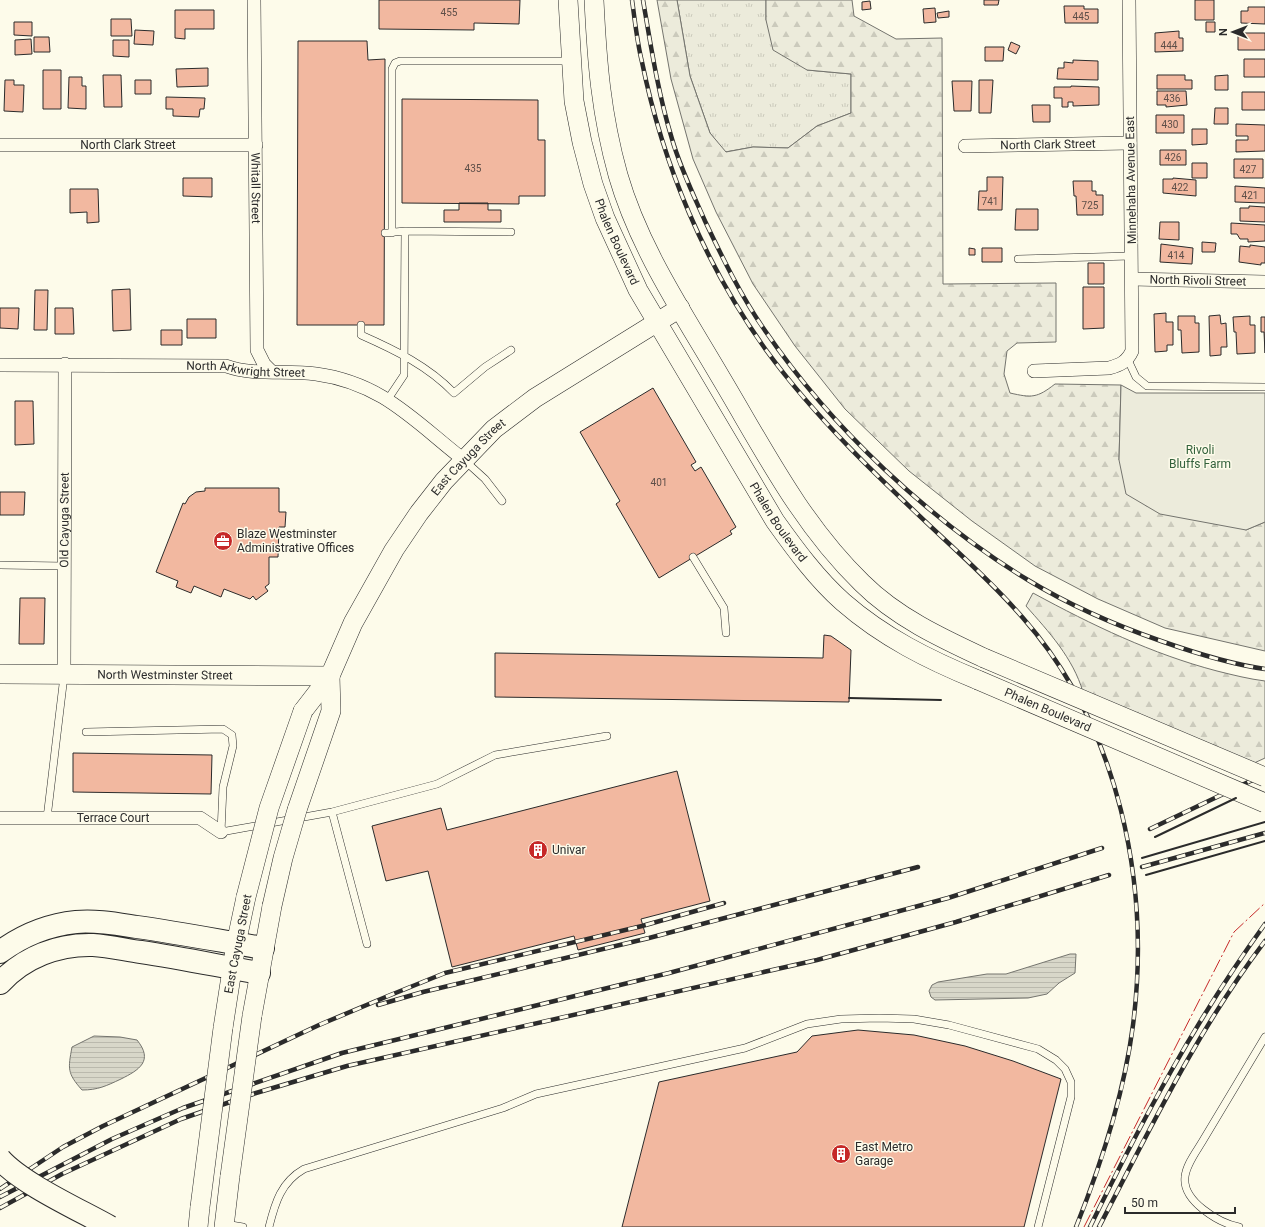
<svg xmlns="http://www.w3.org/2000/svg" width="1265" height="1227" viewBox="0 0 1265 1227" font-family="Roboto,sans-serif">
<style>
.grass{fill:url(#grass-tufts);stroke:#74746e}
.forest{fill:url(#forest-firs);stroke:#74746e}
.garden{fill:#ecebdb;stroke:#74746e}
.water{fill:url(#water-rules);stroke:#74746e}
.building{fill:#f2b8a0;stroke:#2b2b2b}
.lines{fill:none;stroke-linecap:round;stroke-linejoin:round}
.lane-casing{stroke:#2b2b2b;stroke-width:8}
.street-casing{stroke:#2b2b2b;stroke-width:14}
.secondary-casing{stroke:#2b2b2b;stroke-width:20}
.highway-casing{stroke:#2b2b2b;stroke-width:24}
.lane{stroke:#fdfbea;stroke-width:7}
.street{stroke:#fdfbea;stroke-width:13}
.secondary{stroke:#fdfbea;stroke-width:19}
.highway{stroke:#fdfbea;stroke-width:22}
.rail-casing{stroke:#2b2b2b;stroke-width:4.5}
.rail{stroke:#fdfbea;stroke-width:3;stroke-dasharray:9;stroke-linecap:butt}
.secondary-bridge-casing{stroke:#2b2b2b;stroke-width:20;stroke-linecap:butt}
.highway-bridge-casing{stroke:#2b2b2b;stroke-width:24;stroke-linecap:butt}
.secondary-bridge{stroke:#fdfbea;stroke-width:19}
.highway-bridge{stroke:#fdfbea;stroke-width:22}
.wall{stroke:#2b2b2b;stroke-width:2}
.power{stroke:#c62828;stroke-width:1;stroke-dasharray:14 3 2 3;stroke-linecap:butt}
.labels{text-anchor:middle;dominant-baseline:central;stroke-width:3;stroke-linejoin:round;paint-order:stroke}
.number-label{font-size:10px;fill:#5d4e48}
.street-label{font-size:12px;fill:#2b2b2b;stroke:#fdfbea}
.park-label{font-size:12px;fill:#34623c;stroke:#fdfbea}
.poi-label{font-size:12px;fill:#2b2b2b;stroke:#fdfbea;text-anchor:start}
</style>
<defs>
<pattern id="grass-tufts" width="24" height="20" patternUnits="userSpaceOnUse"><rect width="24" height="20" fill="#ecebdb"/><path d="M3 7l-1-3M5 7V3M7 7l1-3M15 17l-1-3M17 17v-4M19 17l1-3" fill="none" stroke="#cbcabc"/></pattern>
<pattern id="forest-firs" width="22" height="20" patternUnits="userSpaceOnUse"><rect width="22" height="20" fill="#ecebdb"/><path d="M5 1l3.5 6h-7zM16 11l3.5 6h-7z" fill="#cbcabc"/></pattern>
<pattern id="water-rules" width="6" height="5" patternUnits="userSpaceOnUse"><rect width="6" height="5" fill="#d8d7c9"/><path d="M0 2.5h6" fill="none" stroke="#bab9ad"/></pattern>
</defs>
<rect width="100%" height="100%" fill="#fdfbea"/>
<path class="grass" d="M677,0H766V20L807,70L851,74V113L817,126L788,148L753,147L725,152L710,133L690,76Z"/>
<path class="forest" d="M657,0H677L690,76L710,133L726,152L753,147L788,148L817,126L851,113V74L807,70L773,50L766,20V0H852L854,16L896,39L942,38L943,284L1056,283V342L1017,343L1007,351L1004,374L1010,393C1032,398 1037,398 1055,384L1121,385L1119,460L1246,530L1265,522V651L1165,628L1098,599L1035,566L972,521L909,471L845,409L795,346L753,284L716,212L693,159L671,79Z
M1033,593C1092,625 1152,654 1217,671C1233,675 1249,679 1265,681V758L1252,764L1083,692C1073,658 1049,632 1026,606Z"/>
<path class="garden" d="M1121,385L1136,393H1265V522L1246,530L1160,514L1126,494L1119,460Z"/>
<path class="water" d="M1070,954H1076L1075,973L1059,983L1047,994L1028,998L935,1000L931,997L929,991L932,985L938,982L987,974H1006Z
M94,1036L120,1037L137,1040C154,1061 139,1070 121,1079C106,1086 98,1090 82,1090C67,1073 68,1069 72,1047Z"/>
<path class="building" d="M379,0H520L519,24L474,23V30L379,29Z
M984,0H999L998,5H984Z
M1195,0H1214V20H1195Z
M870,1L871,9L862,10V2Z
M1064,6H1084V9H1098V23H1065Z
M1248,7H1265V24L1241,23V11H1248Z
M935,8L936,22L924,23L923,9Z
M175,10H214V29H185V39L175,38Z
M949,11V17L938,18L937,13Z
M111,19H131L132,36H111Z
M14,22H32V36L14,35Z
M1206,22H1215V32H1206Z
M135,30L154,31L153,45L134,44Z
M1179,31V38H1183V51L1155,52V33Z
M1238,33H1265V50H1238Z
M34,37H49L50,52H34Z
M31,39L32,54L15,55V40Z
M113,40H129V57L113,56Z
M298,41H367L368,60L385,59L384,325H297Z
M1011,42L1020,46L1016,54L1008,50Z
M985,47H1004L1003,61H985Z
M1244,59H1265V77H1244Z
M1073,60L1098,61V80L1057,79L1058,68H1064V62L1073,63Z
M208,68V86L177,87L176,69Z
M43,70H61V109H43Z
M103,75H121L122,107H104Z
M1157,75H1185V80H1192V89H1157Z
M1228,75V90H1215V76Z
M69,77H82V86H86V109L68,108Z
M5,80H14V85H24L23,112L4,111Z
M135,80H151V94H135Z
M979,80H993L991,113H979Z
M952,81H972L971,111H954Z
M1071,86L1099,87V105L1073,106V102H1068V107H1062V98H1054V87H1071Z
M1157,91H1186L1187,105L1166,107V105H1157Z
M1242,92H1265V110H1242Z
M166,97L205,98L204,109H200L199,117L173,116V109H166Z
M402,99L538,100V140H545V196H519V204L402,203Z
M1032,105H1050V122H1033Z
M1215,108H1228V124H1214Z
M1156,115H1184V133H1156Z
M1236,124L1265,125V151L1236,152V140H1248V136H1236Z
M1192,129H1207V144L1192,145Z
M1160,150H1186V165H1160Z
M1234,159H1263V178H1234Z
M1192,163H1207V178H1192Z
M987,177H1003L1002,210H978L979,191H987Z
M183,178H212V197L183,196Z
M1173,178L1196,180V196L1163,193V179H1173Z
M1073,181H1092V191H1096V195H1103V215H1077L1076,196H1074Z
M1235,186L1265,188V203L1235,202Z
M70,189H98L99,222L87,223V212L70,213Z
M459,203H488V210H501V222H444V210H459Z
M1249,206L1265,207V222L1240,221V208H1249Z
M1016,209H1038V230H1015Z
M1160,222H1179V240L1159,239Z
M1231,223L1265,225V241L1248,242V239H1240L1237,234H1231Z
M1202,242L1216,243L1215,252H1202Z
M1161,244L1193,248L1192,264L1160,262Z
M1250,245L1265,247V263H1261V265L1239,262L1240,246L1250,247Z
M969,248L975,249V255H969Z
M982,248H1002V262H982Z
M1088,263H1104V284H1088Z
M1083,287H1104V328L1083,329Z
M130,289L131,330L113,331L112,290Z
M35,290H48L47,330H34Z
M0,308H19L18,329L0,328Z
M55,308H73L74,334H55Z
M1166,313V322H1173V345H1167V351L1155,352L1154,314Z
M1220,315L1221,324L1226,323L1227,347H1221V355L1210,356L1209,316Z
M1178,316H1195V323H1199V352L1182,353L1181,330H1178Z
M1250,316V325H1255V353L1237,354L1236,332H1234L1233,317Z
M1261,317H1265V353L1264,332H1261Z
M187,319H216V338H187Z
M161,330H182V345H161Z
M653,388L696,462L691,465L695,471L701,467L736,527L730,531L732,534L659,578L616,504L620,501L580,432Z
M15,401H33L34,444L15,445Z
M205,488H279V512H286L285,527H279L278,557H269V584L265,587L268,591L256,600L253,596L250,599L224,589L221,597L194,586L191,593L176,587L178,581L156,572L183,503L185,504L189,497L196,492L205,491Z
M0,492H25L24,515H0Z
M20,598H45L44,644H19Z
M824,635L831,636L851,650L849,702L495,697V653L823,658Z
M73,753L212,755L211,794L73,792Z
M677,771L710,901L641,919L645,933L578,950L574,936L452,967L428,871L386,881L372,826L441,808L447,830Z
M858,1030L914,1035L965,1046L1013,1061L1061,1079L1024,1227H622L659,1082L797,1052L812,1036Z"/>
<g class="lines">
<g class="lane-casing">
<path id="lane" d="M385,233L405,231L511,232
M392,233V69L395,63L400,61H571
M1018,259L1131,256
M361,325V335C395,350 428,366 454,393L485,367L511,350
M1128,360L1136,377L1147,386L1265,387
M388,399L404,375L405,231
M464,460L485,479L502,501
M693,557L724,608L726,633
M0,565L64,566
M86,732L223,729L232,735L233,746L223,787L221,832L332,812L367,944
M332,812L437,784L495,755L607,736
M47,818L64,676
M225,1224L243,1227
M269,1227C275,1203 281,1182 304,1169L503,1108L536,1094L745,1048L807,1024L841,1019L879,1018L914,1019L949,1025L1038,1049L1056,1060L1065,1069L1071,1082V1097L1038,1227
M1239,1227C1219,1223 1182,1201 1185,1177C1186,1165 1196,1152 1202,1142C1223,1107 1244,1072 1265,1037"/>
</g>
<g class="street-casing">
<g id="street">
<path id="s1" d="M254,0L257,350L264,364L271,371"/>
<path id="s2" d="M0,145H256"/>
<path id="s3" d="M965,146L1130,143"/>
<path id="s4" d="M1132,279L1265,282"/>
<path id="s5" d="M0,365L226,366C254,376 286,370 316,374C383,383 415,422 464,460"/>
<path d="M1034,371L1109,368C1120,365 1127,362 1132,351L1129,0"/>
<path id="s6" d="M64,676L65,364"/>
<path id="s7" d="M0,818H200L221,832"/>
</g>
</g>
<g class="secondary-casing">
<g id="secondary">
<path id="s8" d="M568,0L574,101L582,142L593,184L605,218L638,290L775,521C795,549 817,579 843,602C883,637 929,660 978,680"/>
<path d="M594,0C597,62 601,114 618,175C639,248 683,313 721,378C764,450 801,524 862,583C896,617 941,638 984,658"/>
<path id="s9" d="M0,674L330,676"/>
<path id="s10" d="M303,711L330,676L353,623L394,550L419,513L444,481L494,429L535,398L680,308"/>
<path d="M297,810L331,711L330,676"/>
<path d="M252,1016L272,906"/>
<path d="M223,1028L236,944L246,897"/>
<path d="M198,1227L200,1207"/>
<path d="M224,1227L230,1176"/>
</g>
</g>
<g class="highway-casing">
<path id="highway" d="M0,952C23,935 47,925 76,922C96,920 117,924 137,927C179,933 221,941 263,948
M0,983C24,957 58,944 93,945C109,946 126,950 141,952C181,958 219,966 259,973"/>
</g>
<use href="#lane" class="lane"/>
<use href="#street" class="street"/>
<use href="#secondary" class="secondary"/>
<use href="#highway" class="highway"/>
<g class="rail-casing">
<path id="rail" d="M632,0C635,21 637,42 642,62C663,165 705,265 766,350C817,420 881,480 944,539C971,564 999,590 1023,618C1119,727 1151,884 1133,1025C1124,1095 1102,1162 1076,1227
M643,0C651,47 658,93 672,139C680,167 693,194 705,221C723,259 742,298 766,332C831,427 929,520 1028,580C1069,605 1115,625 1161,641C1195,653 1230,664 1265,669
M1150,829L1265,774
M1142,867L1265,833
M378,1005L423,992L649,938L918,867
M0,1189L63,1147L103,1126L319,1025L388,996L445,973L642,926L724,903
M0,1197L112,1139L183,1108L342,1053L669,973L948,898L1102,848
M0,1208L62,1174L181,1119L256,1093L347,1066L817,960L956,922L1109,875
M1090,1227C1141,1122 1196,1019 1265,924
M1099,1227C1150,1129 1198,1029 1265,941"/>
</g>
<use href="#rail" class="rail"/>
<g class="secondary-bridge-casing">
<g id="secondary-bridge">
<path d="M984,658L1265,777"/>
<path id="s11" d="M978,680L1265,803"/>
<path d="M246,897L269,808L303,711"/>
<path d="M272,906L283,858L297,810"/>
<path d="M230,1176L252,1016"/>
<path d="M200,1207L223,1028"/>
</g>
</g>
<g class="highway-bridge-casing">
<path id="highway-bridge" d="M0,1159C22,1184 80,1210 110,1227"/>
</g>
<use href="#secondary-bridge" class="secondary-bridge"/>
<use href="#highway-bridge" class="highway-bridge"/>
<path class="wall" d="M849,698L941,700
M1155,837L1236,798
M1142,858L1265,822
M1146,875L1265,841"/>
<path class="power" d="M1084,1227L1234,932L1265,903"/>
</g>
<defs>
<g id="office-disc" transform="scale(1)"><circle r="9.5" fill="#c62828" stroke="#fdfbea"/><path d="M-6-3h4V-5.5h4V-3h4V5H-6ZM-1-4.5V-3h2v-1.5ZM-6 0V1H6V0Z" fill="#fff"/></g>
<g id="building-disc" transform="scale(1)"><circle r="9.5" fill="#c62828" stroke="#fdfbea"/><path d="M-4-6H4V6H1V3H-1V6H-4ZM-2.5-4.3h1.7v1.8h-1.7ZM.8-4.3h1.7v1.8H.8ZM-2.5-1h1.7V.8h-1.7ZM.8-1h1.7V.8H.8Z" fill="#fff"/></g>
</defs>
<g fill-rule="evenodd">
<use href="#office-disc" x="223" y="541"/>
<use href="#building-disc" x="538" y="850"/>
<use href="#building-disc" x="841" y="1154"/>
</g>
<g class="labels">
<g class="number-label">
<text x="449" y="12">455</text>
<text x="1081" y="16">445</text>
<text x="1169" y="45">444</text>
<text x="1172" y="98">436</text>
<text x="1170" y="124">430</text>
<text x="1173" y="157">426</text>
<text x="473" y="168">435</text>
<text x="1248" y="169">427</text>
<text x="1180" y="187">422</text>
<text x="1250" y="195">421</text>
<text x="990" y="201">741</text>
<text x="1090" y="205">725</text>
<text x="1176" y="255">414</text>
<text x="659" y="482">401</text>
</g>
<g class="street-label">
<text stroke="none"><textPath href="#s2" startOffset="128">North Clark Street</textPath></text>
<text stroke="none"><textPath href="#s3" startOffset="83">North Clark Street</textPath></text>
<text transform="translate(1131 180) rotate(-91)">Minnehaha Avenue East</text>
<text stroke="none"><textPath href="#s1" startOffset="188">Whitall Street</textPath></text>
<text stroke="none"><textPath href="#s8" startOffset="249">Phalen Boulevard</textPath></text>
<text stroke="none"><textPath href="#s4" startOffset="66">North Rivoli Street</textPath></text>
<text stroke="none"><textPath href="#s5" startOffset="246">North Arkwright Street</textPath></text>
<text stroke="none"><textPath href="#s10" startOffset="305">East Cayuga Street</textPath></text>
<text stroke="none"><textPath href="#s6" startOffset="156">Old Cayuga Street</textPath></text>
<text stroke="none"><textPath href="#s8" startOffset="573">Phalen Boulevard</textPath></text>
<text stroke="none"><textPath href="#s9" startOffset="165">North Westminster Street</textPath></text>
<text stroke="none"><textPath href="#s11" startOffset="76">Phalen Boulevard</textPath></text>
<text stroke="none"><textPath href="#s7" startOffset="113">Terrace Court</textPath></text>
<text transform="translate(238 944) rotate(-79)">East Cayuga Street</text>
</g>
<g class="park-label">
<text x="1200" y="450">Rivoli<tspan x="1200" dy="14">Bluffs Farm</tspan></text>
</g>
<g class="poi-label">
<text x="237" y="534">Blaze Westminster<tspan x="237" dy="14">Administrative Offices</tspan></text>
<text x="552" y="850">Univar</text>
<text x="855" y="1147">East Metro<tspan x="855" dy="14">Garage</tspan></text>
</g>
</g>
<g transform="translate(1233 32) rotate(270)" stroke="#fdfbea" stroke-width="3" paint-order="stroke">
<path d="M0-3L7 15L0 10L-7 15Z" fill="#2b2b2b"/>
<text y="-6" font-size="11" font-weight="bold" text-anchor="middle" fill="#2b2b2b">N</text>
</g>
<path d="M1125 1207v6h110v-6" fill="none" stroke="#2b2b2b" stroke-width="2"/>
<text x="1131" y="1207" font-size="12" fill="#2b2b2b" stroke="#fdfbea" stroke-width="3" paint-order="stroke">50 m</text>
</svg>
